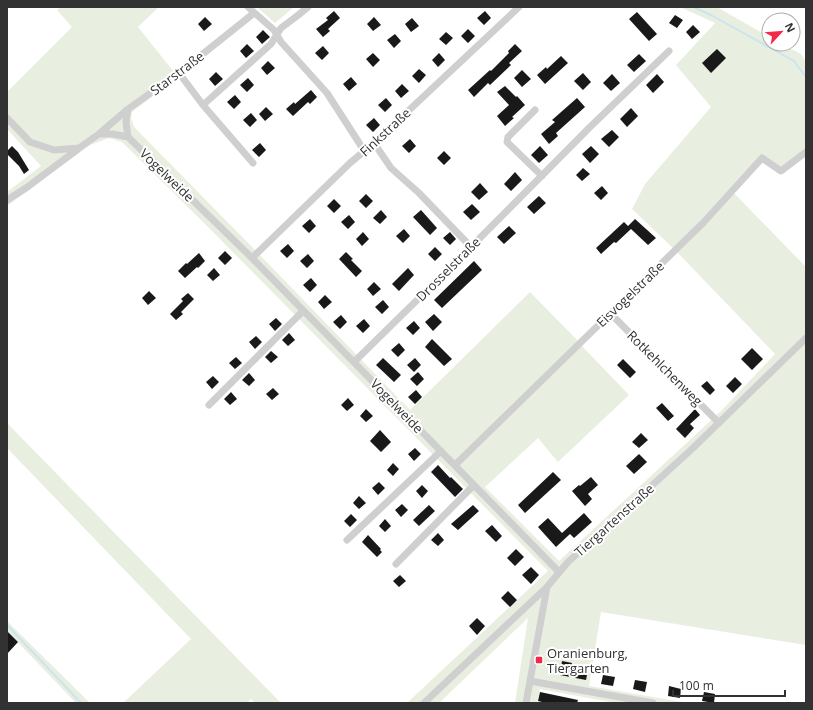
<svg xmlns="http://www.w3.org/2000/svg" width="813" height="710" viewBox="0 0 813 710" font-family="'Open Sans',sans-serif">
<style>
.green{fill:#e9efe0;fill-rule:evenodd}
.lines{fill:none;stroke-linecap:round;stroke-linejoin:round}
.stream{stroke:#cbe4f0;stroke-width:2}
.building{fill:#191919}
.minor{stroke:#cfcfcf;stroke-width:7}
.poi-dot{fill:#f32a47;stroke:#fff;stroke-width:1.5}
.labels{text-anchor:middle;dominant-baseline:central;stroke-width:4;stroke-linejoin:round;paint-order:stroke}
.street-label{font-size:13px;fill:#323232;stroke:#fff}
.poi-label{font-size:13px;fill:#323232;stroke:#fff;text-anchor:start}
</style>
<rect width="100%" height="100%" fill="#fff"/>
<path class="green" d="M61,7H159L138,27L178,77L132,112L131,118L134,127L256,251L410,410L530,292L578,341L674,249L632,209L645,184L711,107L676,65L715,23L680,7H717L769,37V44H782L801,54L806,62V149L781,170L760,156L730,189L806,267V645L601,612L589,686L688,703H616L540,689L537,703H515L528,618L439,703H407L548,571L206,225L122,142L109,138L90,145L7,206V192L41,166L7,129V92L72,27L57,10ZM676,251L775,354L720,412L559,561L485,487L538,438L558,462L629,395L581,345Z
M257,7H294L275,23Z
M7,423L281,703H282H255L251,699L247,703H123L191,639L7,448Z
M7,621L90,703H76L7,631Z"/>
<g class="lines">
<path class="stream" d="M693,7L711,15L794,61L806,77
M7,625L81,703"/>
</g>
<path class="building" d="M334,11L340,18L328,29L330,31L323,37L316,29L328,20L326,18Z
M485,11L491,18L484,25L477,18Z
M637,12L657,34L649,41L629,19Z
M675,15L683,20L677,28L669,23Z
M205,17L212,24L204,31L198,24Z
M374,17L381,25L373,31L367,24Z
M412,18L419,26L411,32L405,24Z
M693,25L700,32L692,39L686,32Z
M468,29L475,36L468,43L461,36Z
M263,30L270,37L262,44L256,37Z
M446,32L453,38L446,45L439,39Z
M395,34L401,41L394,48L387,40Z
M247,44L254,51L246,58L240,51Z
M515,44L522,51L509,63L511,65L490,85L488,83L474,97L468,90L490,70L491,71L509,53L508,51Z
M323,46L329,53L322,60L315,53Z
M717,49L726,58L711,73L702,63Z
M373,53L380,60L373,67L366,59Z
M439,53L445,60L438,67L432,60Z
M639,54L646,61L634,72L627,65Z
M561,56L568,63L545,84L537,75L546,67L547,69Z
M268,61L275,68L267,75L261,68Z
M419,69L426,75L419,83L412,76Z
M522,70L531,79L522,87L514,78Z
M216,72L223,79L215,86L209,79Z
M583,73L591,82L583,90L574,81Z
M612,74L620,83L611,91L603,83Z
M657,74L664,82L653,93L646,85Z
M351,77L357,84L349,91L343,84Z
M248,78L254,85L247,92L240,85Z
M402,84L409,91L401,98L395,91Z
M505,86L516,97L517,96L525,105L512,117L514,118L505,126L497,116L509,105L497,92Z
M311,90L317,97L310,104L308,102L293,116L286,109L294,102L295,104Z
M235,95L241,102L234,109L227,102Z
M386,98L392,105L385,112L378,105Z
M577,98L585,107L556,133L558,136L549,144L541,134L555,122L552,120Z
M266,107L273,114L265,121L259,114Z
M631,108L638,116L627,127L620,119Z
M251,113L257,120L250,127L243,120Z
M374,118L380,125L373,132L366,125Z
M612,130L619,137L609,147L601,139Z
M410,139L416,146L409,153L402,146Z
M260,143L266,150L259,157L252,150Z
M12,146L18,152L29,170L24,174L19,166L7,154V151Z
M540,146L548,155L539,163L531,155Z
M591,146L599,154L590,163L582,154Z
M444,151L451,158L444,165L437,158Z
M583,168L590,174L582,181L576,175Z
M515,172L522,180L511,191L504,184Z
M480,183L488,192L479,200L471,192Z
M602,186L608,193L601,200L594,193Z
M366,194L373,201L366,208L359,201Z
M539,196L546,203L534,214L527,207Z
M334,199L341,206L334,213L327,206Z
M472,204L480,212L471,220L463,212Z
M381,210L387,217L380,224L373,218Z
M421,210L437,228L430,235L413,217Z
M349,215L355,222L348,229L341,222Z
M310,219L316,226L309,233L302,226Z
M635,219L656,238L648,245L631,229L616,243L614,242L601,254L596,248L624,222L628,226Z
M509,226L516,233L504,244L497,237Z
M404,229L410,236L403,243L396,236Z
M363,232L369,239L362,246L356,239Z
M450,232L456,239L450,245L443,238Z
M288,244L294,251L287,258L280,251Z
M435,247L442,254L435,261L428,254Z
M225,251L232,258L225,265L218,258Z
M346,252L353,259L351,260L362,271L356,277L339,259Z
M199,253L205,261L198,268L197,267L185,278L178,271L186,263L187,264Z
M308,254L314,261L307,268L300,261Z
M474,261L482,270L442,308L434,300Z
M214,268L220,275L213,281L207,275Z
M408,268L414,275L399,291L392,284Z
M311,278L317,285L310,292L303,285Z
M374,282L381,289L373,296L367,289Z
M149,291L156,298L148,305L142,298Z
M188,293L194,299L181,312L183,314L176,320L170,314L183,301L181,299Z
M325,295L332,302L324,309L318,302Z
M383,300L389,307L382,314L375,307Z
M434,314L442,322L433,331L425,322Z
M341,315L347,322L340,329L333,322Z
M276,318L282,324L275,331L269,324Z
M364,319L370,326L363,333L356,326Z
M414,321L420,328L413,335L406,328Z
M289,333L295,340L288,346L282,340Z
M256,336L262,342L255,349L249,342Z
M432,339L452,359L444,366L425,347Z
M399,343L405,350L398,357L391,350Z
M752,348L763,359L752,370L741,359Z
M271,351L278,357L271,363L265,357Z
M236,357L242,363L235,369L229,363Z
M383,358L401,375L394,382L376,365Z
M415,358L421,365L414,372L407,365Z
M623,359L636,372L630,378L617,365Z
M418,372L424,379L417,386L410,379Z
M249,373L255,380L249,386L242,380Z
M213,376L219,382L212,389L206,382Z
M735,377L742,384L733,393L726,386Z
M707,381L715,390L710,395L701,386Z
M273,388L279,394L272,400L266,394Z
M416,390L422,397L415,404L408,397Z
M231,392L237,399L230,405L224,399Z
M348,398L354,405L347,411L341,405Z
M662,403L674,416L668,421L656,408Z
M366,409L373,416L366,422L360,416Z
M695,409L700,415L690,424L694,428L685,438L676,429Z
M380,430L391,442L381,452L370,441Z
M641,433L648,440L639,448L632,442Z
M415,448L421,454L414,461L408,454Z
M639,454L647,462L634,474L626,466Z
M393,463L399,469L393,476L387,470Z
M438,465L450,478L451,477L463,489L455,497L431,472Z
M553,472L561,480L525,513L518,505Z
M591,477L598,485L588,494L592,499L585,506L572,491L579,485L580,486Z
M379,482L385,488L378,495L372,488Z
M422,485L428,491L422,498L416,491Z
M359,496L366,503L359,509L353,503Z
M402,504L408,510L401,517L395,510Z
M429,505L435,511L419,526L413,520Z
M473,505L479,511L458,530L451,524Z
M584,513L592,522L574,538L570,534L556,547L538,527L548,518L562,533Z
M351,514L357,520L350,527L344,521Z
M385,519L391,526L385,532L379,526Z
M492,525L502,536L496,542L485,531Z
M438,533L444,540L438,546L431,540Z
M368,535L381,549L380,550L382,552L377,557L362,542Z
M516,549L524,557L515,566L507,558Z
M531,567L539,575L531,584L522,575Z
M400,575L406,581L399,587L393,581Z
M508,591L517,600L510,607L501,598Z
M477,618L485,626L477,635L469,626Z
M7,631L18,642L7,654Z
M562,661L572,663L571,666L586,668L585,670H588L586,680L560,675Z
M603,675L615,677L613,686L601,684Z
M635,680L647,682L645,692L633,689Z
M669,686L681,689L680,698L668,696Z
M540,692L578,700L577,703H546L538,701Z
M704,692L715,694L714,703L702,701Z"/>
<g class="lines">
<path class="minor" d="M248,7L274,30L281,42L327,93L365,152
M179,73L203,105L253,163
M203,105L271,44L281,28L297,16L308,7
M535,110L508,137L507,142L542,176
M7,118L30,142L54,150L79,148L99,134H113L128,137L252,258L559,572
M99,134L128,109L179,73L254,13
M128,137L126,122L128,109
M374,143L391,168L419,193L471,247
M7,200L26,188L78,149
M252,258L350,163L374,143L519,7
M610,313L719,423
M354,362L471,247L590,127L669,51
M209,405L303,311
M455,465L703,223L762,158L781,171L806,152
M347,540L441,451
M396,564L474,485
M530,681L653,703
M424,703L547,587L568,562L693,448L806,338
M526,703L547,587"/>
</g>
<rect class="poi-dot" x="535" y="656" width="8" height="8" rx="2"/>
<g class="labels">
<g class="street-label">
<text transform="translate(177 73) rotate(-37)">Starstraße</text>
<text transform="translate(385 132) rotate(-43)">Finkstraße</text>
<text transform="translate(167 175) rotate(44)">Vogelweide</text>
<text transform="translate(448 269) rotate(-45)">Drosselstraße</text>
<text transform="translate(630 294) rotate(-44)">Eisvogelstraße</text>
<text transform="translate(665 368) rotate(45)">Rotkehlchenweg</text>
<text transform="translate(397 406) rotate(46)">Vogelweide</text>
<text transform="translate(614 520) rotate(-42)">Tiergartenstraße</text>
</g>
<g class="poi-label">
<text x="547" y="653">Oranienburg,<tspan x="547" dy="15">Tiergarten</tspan></text>
</g>
</g>
<rect width="813" height="710" fill="none" stroke="#323232" stroke-width="16"/>
<g transform="translate(781 32) rotate(64)"><circle r="19" fill="#ffffff" stroke="#adadad"/>
<path d="M0-3L7 15L0 10L-7 15Z" fill="#f32a47"/>
<text y="-6" font-size="11" font-weight="bold" text-anchor="middle" fill="#323232">N</text>
</g>
<path d="M673 690v6h112v-6" fill="none" stroke="#323232" stroke-width="2"/>
<text x="679" y="690" font-size="12" fill="#323232" stroke="#ffffff" stroke-width="3" paint-order="stroke">100 m</text>
</svg>
